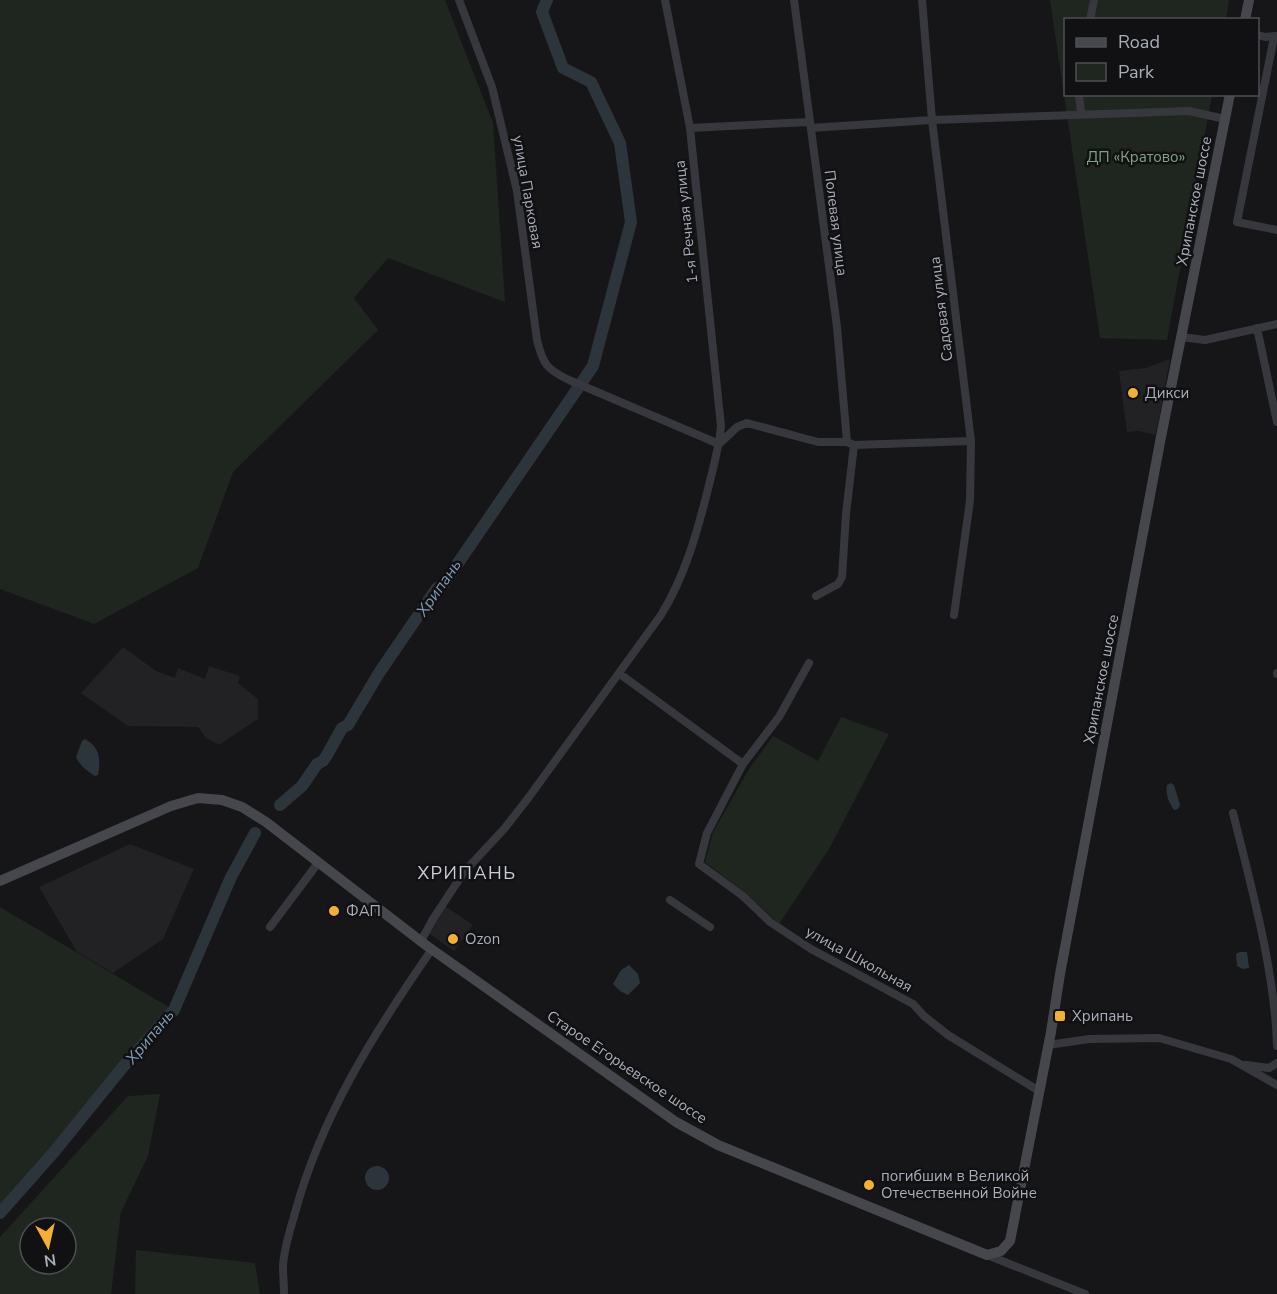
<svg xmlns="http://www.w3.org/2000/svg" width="1277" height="1294" viewBox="0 0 1277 1294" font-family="'Nunito Sans',sans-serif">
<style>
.built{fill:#222225}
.green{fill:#1e261f;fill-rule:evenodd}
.water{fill:#2c353c}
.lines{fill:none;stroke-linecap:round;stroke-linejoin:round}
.river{stroke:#2c353c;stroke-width:12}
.minor{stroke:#37383d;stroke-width:8}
.secondary{stroke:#45474d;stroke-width:10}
.poi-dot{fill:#f2b134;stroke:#111113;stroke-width:2}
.labels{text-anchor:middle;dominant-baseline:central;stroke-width:5;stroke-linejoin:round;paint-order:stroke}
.park-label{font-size:15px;fill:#7fa381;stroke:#111113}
.street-label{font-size:15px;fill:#a8adb8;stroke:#111113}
.poi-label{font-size:15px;fill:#a8adb8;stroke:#111113;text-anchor:start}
.water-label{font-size:16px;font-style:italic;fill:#7f9bb3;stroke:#111113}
.quarter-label{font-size:18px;letter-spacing:1.5px;fill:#c9ccd4;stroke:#111113}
</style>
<rect width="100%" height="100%" fill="#161618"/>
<path class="built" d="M1170,359L1156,435L1139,431L1127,432L1119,371L1146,368Z
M123,647L156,671L175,678L178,668L205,679L209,666L240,676L238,683L258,699V719L219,745L206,738L198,727L128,726L81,693Z
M130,844L194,869L163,939L113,973L77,952L39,887Z
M445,906L473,925L454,951L427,932Z"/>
<path class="green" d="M0,0H445L493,123L505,302L388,258L354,298L378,330L233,472L198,568L94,624L0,589Z
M1050,0H1229L1226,19L1066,20V94L1212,95L1167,340L1100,338Z
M841,717L889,734L829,849L779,924L746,893L705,862L713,832L749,769L773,736L818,761Z
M0,907L174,1010C114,1076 60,1146 0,1213Z
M160,1094L148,1156L121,1212L111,1294H0V1237L128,1096ZM30,1228H66V1264H30Z
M136,1250L255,1263L260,1294H135Z"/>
<path class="water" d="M85,739C100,747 101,760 98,775L95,776C87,771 80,766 76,757L82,741Z
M1171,783L1174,785L1180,805L1178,809L1174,810C1169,803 1165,794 1167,785Z
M1240,952H1247L1249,968L1243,969L1237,966L1236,954Z
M629,965L638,974L640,983L628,995L620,991L613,984L621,970Z
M365 1178a12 12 0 1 1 24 0a12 12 0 1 1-24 0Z"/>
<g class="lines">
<path class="river" d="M280,805L302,786L317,764L323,761L327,755L342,728L348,725L379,673L437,588L443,585L593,366L631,222L620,143L591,82L563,68L542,12L547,0
M0,1213L54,1152L122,1068L174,1010L231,877L255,833"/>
<path class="minor" d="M459,0L492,87L517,191L537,340C543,364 546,369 569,380L719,444
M794,0L837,327L847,442L854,445
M922,0L932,120L971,441L970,501L954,615
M1090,20L1094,0
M1258,35L1265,37L1276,36
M1274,37L1237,222L1277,230
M1079,94L1081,114
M690,128L809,122
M811,128L932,120L1189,111L1225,119
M1257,328L1277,422
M1181,337L1205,340L1277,324
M719,444L737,427L747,423L818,442H847
M854,445L971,441
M816,596L838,584L842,577L846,514L854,445
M809,663L779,717L743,764L707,833L699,864L743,896L770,922L811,949L913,1004L924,1016L948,1035L1039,1091
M1277,673V674
M620,674L743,764
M1233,813C1251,885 1275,972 1277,1046
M670,900L710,927
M270,927L318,863
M421,941L433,919L464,872L504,829L529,797L661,615C685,576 697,533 708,489C713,468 719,448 721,426L690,128L665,0
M1048,1045L1089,1039L1159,1038L1231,1059L1277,1085
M1246,1065L1269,1068L1277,1063
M987,1255L1085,1294
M284,1294C284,1285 283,1275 283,1266C284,1248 290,1230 295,1213C321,1116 376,1030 432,949"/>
<path class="secondary" d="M1245,20L1249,0
M0,881L171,806L198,798L222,800L242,807L266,822L427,946L676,1122L718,1145L987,1255L1001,1251L1010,1241L1051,1032L1060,974L1161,437L1230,94"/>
</g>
<g class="poi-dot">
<circle cx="1133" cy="393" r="6"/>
<circle cx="334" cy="911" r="6"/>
<circle cx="453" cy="939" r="6"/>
<rect x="1054" y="1010" width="12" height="12" rx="3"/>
<circle cx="869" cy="1185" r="6"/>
</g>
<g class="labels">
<g class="park-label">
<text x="1136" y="157">ДП «Кратово»</text>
</g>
<g class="street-label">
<text transform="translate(528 192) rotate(80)">улица Парковая</text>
<text transform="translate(1194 201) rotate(-79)">Хрипанское шоссе</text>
<text transform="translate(686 222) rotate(-96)">1-я Речная улица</text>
<text transform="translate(836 223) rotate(83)">Полевая улица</text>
<text transform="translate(941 309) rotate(-97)">Садовая улица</text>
<text transform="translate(1101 679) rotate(-79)">Хрипанское шоссе</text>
<text transform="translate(859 959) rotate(29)">улица Школьная</text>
<text transform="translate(627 1067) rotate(34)">Старое Егорьевское шоссе</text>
</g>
<g class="poi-label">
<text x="1145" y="393">Дикси</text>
<text x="346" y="911">ФАП</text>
<text x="465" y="939">Ozon</text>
<text x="1072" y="1016">Хрипань</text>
<text x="881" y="1176">погибшим в Великой<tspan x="881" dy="17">Отечественной Войне</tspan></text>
</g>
<g class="water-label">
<text transform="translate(439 588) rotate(-55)">Хрипань</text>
<text transform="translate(150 1037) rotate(-50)">Хрипань</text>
</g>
<g class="quarter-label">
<text x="467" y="873">ХРИПАНЬ</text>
</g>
</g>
<rect x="1064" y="18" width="195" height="78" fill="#111113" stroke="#4d4f55" stroke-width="1.5"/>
<rect x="1076" y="38" width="30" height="9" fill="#45474d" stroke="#4d4f55" stroke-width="1.5"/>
<text x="1118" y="48" font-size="18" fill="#a8adb8">Road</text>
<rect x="1076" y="63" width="30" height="18" fill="#1e261f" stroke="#4d4f55" stroke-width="1.5"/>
<text x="1118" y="78" font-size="18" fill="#a8adb8">Park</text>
<g transform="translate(48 1246) rotate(172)"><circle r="28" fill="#111113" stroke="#4d4f55" stroke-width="1.5"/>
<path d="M0-4.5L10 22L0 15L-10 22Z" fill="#f2b134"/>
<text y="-9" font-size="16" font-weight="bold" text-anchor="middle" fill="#a8adb8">N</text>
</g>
</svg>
